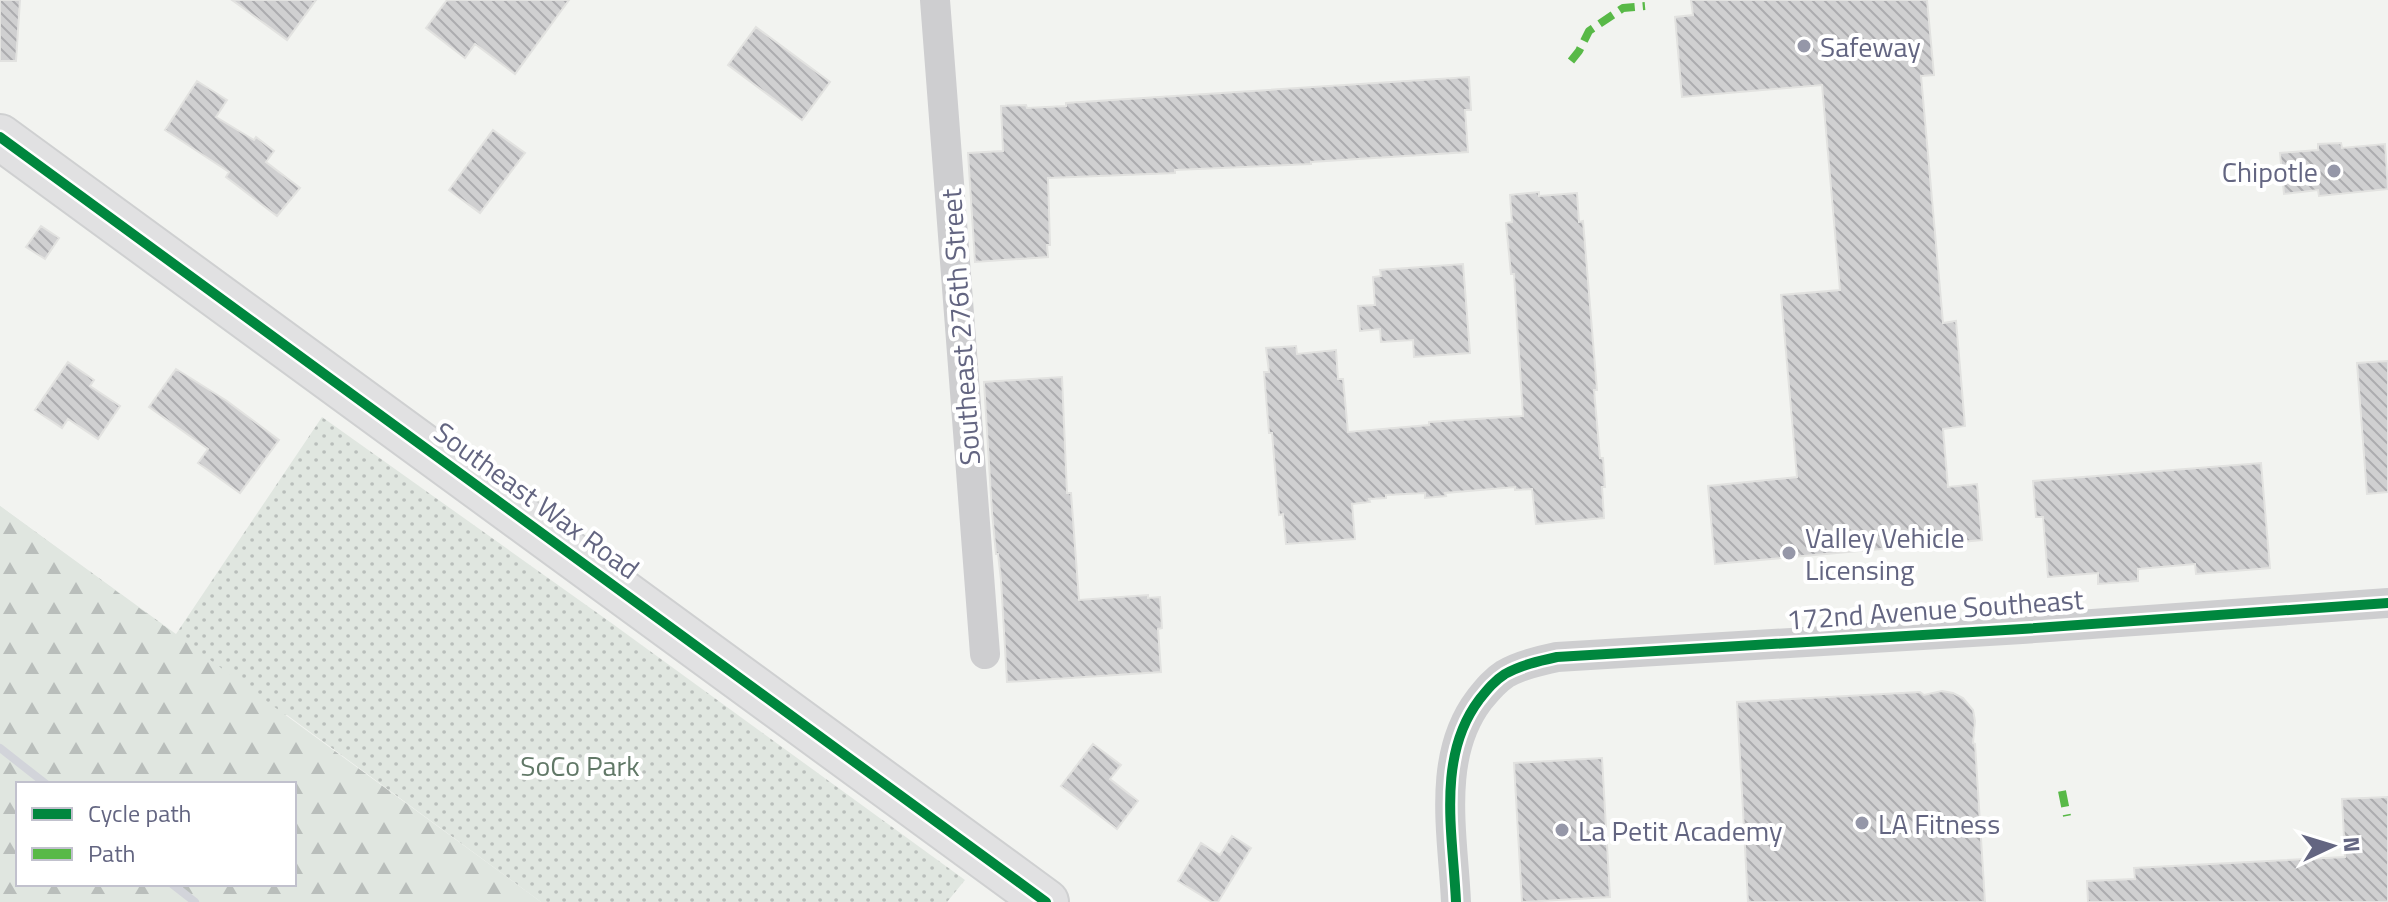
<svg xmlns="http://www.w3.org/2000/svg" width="2388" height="902" viewBox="0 0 2388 902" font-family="'Titillium Web',sans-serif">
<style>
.green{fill:url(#green-dots)}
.forest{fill:url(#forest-firs);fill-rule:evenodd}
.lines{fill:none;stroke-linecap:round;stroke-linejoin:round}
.stream{stroke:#d2d4da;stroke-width:8}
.building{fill:url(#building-back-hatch);stroke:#e2e2e0;stroke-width:2}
.secondary-casing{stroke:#cfd0d1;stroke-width:48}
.street{stroke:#ceced0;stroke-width:30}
.secondary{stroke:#e1e1e2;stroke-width:44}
.quiet{stroke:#58b947;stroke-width:8;stroke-dasharray:16 8;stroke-linecap:butt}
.cycleway-casing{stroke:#fff;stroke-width:15}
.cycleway{stroke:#00873e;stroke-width:10}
.poi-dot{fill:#9597a8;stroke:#fff;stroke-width:3}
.labels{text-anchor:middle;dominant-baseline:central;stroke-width:8;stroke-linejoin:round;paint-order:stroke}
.poi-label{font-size:28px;fill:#636581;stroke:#fff;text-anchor:start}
.street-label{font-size:28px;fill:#636581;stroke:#fff}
.park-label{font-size:28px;fill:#617867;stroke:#fff}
</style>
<defs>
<pattern id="green-dots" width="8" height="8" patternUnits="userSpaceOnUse" patternTransform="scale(2)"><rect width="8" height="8" fill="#e0e6e0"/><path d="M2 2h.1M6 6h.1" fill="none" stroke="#b9bebb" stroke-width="1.8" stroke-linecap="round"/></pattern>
<pattern id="forest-firs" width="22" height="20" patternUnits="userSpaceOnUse" patternTransform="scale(2)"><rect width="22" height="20" fill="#e0e6e0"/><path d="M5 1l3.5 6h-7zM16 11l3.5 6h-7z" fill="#b9bebb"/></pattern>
<pattern id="building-back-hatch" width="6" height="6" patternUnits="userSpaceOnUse" patternTransform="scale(2)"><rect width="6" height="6" fill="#d0d0d1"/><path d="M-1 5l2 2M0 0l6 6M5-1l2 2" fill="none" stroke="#acacaf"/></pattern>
</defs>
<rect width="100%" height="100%" fill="#f2f3f0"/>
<path class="green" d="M322,417L610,622L965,880L947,902H541L287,715L0,737V506L176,634Z"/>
<path class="forest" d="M0,506L541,902H0ZM18,784H294V884H18Z"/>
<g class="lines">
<path class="stream" d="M0,748L46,784
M172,884L195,902"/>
</g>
<path class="building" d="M0,0H20L16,61H0Z
M232,0H316L287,40Z
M447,0H569L515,74L475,44L465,58L426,28Z
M1691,0H1927L1934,75L1921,76L1943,323L1956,321L1965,426L1943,429L1948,487L1977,484L1982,540L1715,564L1708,486L1797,477L1781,295L1840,290L1822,85L1682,97L1675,17L1693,15Z
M756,27L830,82L802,120L728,65Z
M1469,77L1471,110H1465L1468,152L1311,162V164L1175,170V173L1048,178L1050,245H1047L1048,257L975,262L968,153L1003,151L1001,106L1026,105L1027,108L1066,106V103Z
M197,81L227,100L216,117L254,140L256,137L274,151L266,162L300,188L277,216L226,177L229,172L165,130Z
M493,130L525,153L480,213L449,190Z
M2341,143L2342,148L2385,144L2388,189L2319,196L2318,190L2284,194L2280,153L2318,150V144Z
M1539,192V196L1577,193L1579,222L1583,221L1597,390H1594L1600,458H1603L1605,487H1602L1604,518L1536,524L1532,489L1515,490V487L1445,493L1446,496L1425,498V493L1386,495V498L1369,499L1370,502L1352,504L1355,539L1286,544L1283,514L1279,515L1272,433H1269L1264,372H1269L1266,348L1296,346L1297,354L1336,350L1338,379H1343L1348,432L1429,425V422L1523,416L1514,274H1511L1506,223L1512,222L1510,195Z
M41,226L59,238L45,259L26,247Z
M1463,264L1470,353L1414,357L1413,340L1381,342L1380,329L1360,331L1358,306L1375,305L1373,277L1381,276L1380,270Z
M2388,361V492L2367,494L2357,363Z
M68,362L94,380L90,386L120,406L98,439L68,419L62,428L35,410Z
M176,369L227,401L279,440L240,493L198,463L208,449L149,407Z
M1062,377L1067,493H1071L1079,600L1148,595V598L1160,597L1162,628L1158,629L1161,672L1007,682L1001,580L998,554H996L992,512L984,382Z
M2261,463L2270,568L2196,574L2195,564L2138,569V581L2098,584V573L2048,577L2043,517H2036L2033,481Z
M1942,691L1953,693L1963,698L1973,710L1975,721L1973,743L1975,744L1985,902H1748L1737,702L1920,692L1924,695Z
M1093,744L1121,765L1110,779L1138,801L1117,829L1061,786Z
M1602,758L1610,897L1522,902L1514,763Z
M2388,797V902H2088L2087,881L2135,879L2134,868L2345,857L2342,799Z
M1232,836L1251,848L1218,902H1212L1178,881L1201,843L1220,855Z"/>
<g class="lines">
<g class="secondary-casing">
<path id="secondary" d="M0,137L1046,902"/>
</g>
<path class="street" d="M935,0L985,654
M1456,902C1453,835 1436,757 1479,700C1487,690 1494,681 1505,674C1521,665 1539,661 1557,657L2022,629L2388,603"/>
<use href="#secondary" class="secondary"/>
<path class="quiet" d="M1571,61L1579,51L1589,31L1623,8L1645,6
M2062,791L2067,816"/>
<g class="cycleway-casing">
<path id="cycleway" d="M0,137L1046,902
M1456,902C1453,835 1436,757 1479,700C1487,690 1494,681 1505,674C1521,665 1539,661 1557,657L2022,629L2388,603"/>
</g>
<use href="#cycleway" class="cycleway"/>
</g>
<g class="poi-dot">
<circle cx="1804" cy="46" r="8"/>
<circle cx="2334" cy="171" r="8"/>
<circle cx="1789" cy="553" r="8"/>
<circle cx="1862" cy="823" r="8"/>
<circle cx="1562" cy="830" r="8"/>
</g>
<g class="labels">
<g class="poi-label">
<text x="1820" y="46">Safeway</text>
<text x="2318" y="171" text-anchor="end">Chipotle</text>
<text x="1805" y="537">Valley Vehicle<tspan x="1805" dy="32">Licensing</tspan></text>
<text x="1878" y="823">LA Fitness</text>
<text x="1578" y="830">La Petit Academy</text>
</g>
<g class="street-label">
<text transform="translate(960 327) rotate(-94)">Southeast 276th Street</text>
<text transform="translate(537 500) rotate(36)">Southeast Wax Road</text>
<text transform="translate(1935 609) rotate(-4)">172nd Avenue Southeast</text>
</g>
<g class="park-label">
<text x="580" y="765">SoCo Park</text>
</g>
</g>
<rect x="16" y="782" width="280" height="104" fill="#ffffff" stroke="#c1c1cd" stroke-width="2"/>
<rect x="32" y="808" width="40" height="12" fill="#00873e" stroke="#c1c1cd" stroke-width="2"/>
<text x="88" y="822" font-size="24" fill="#636581">Cycle path</text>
<rect x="32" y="848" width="40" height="12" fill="#58b947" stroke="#c1c1cd" stroke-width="2"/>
<text x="88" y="862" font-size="24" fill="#636581">Path</text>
<g transform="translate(2332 846) rotate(86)" stroke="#ffffff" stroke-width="6" paint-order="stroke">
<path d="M0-6L14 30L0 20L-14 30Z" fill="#636581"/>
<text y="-12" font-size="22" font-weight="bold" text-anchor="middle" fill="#636581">N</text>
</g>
</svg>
